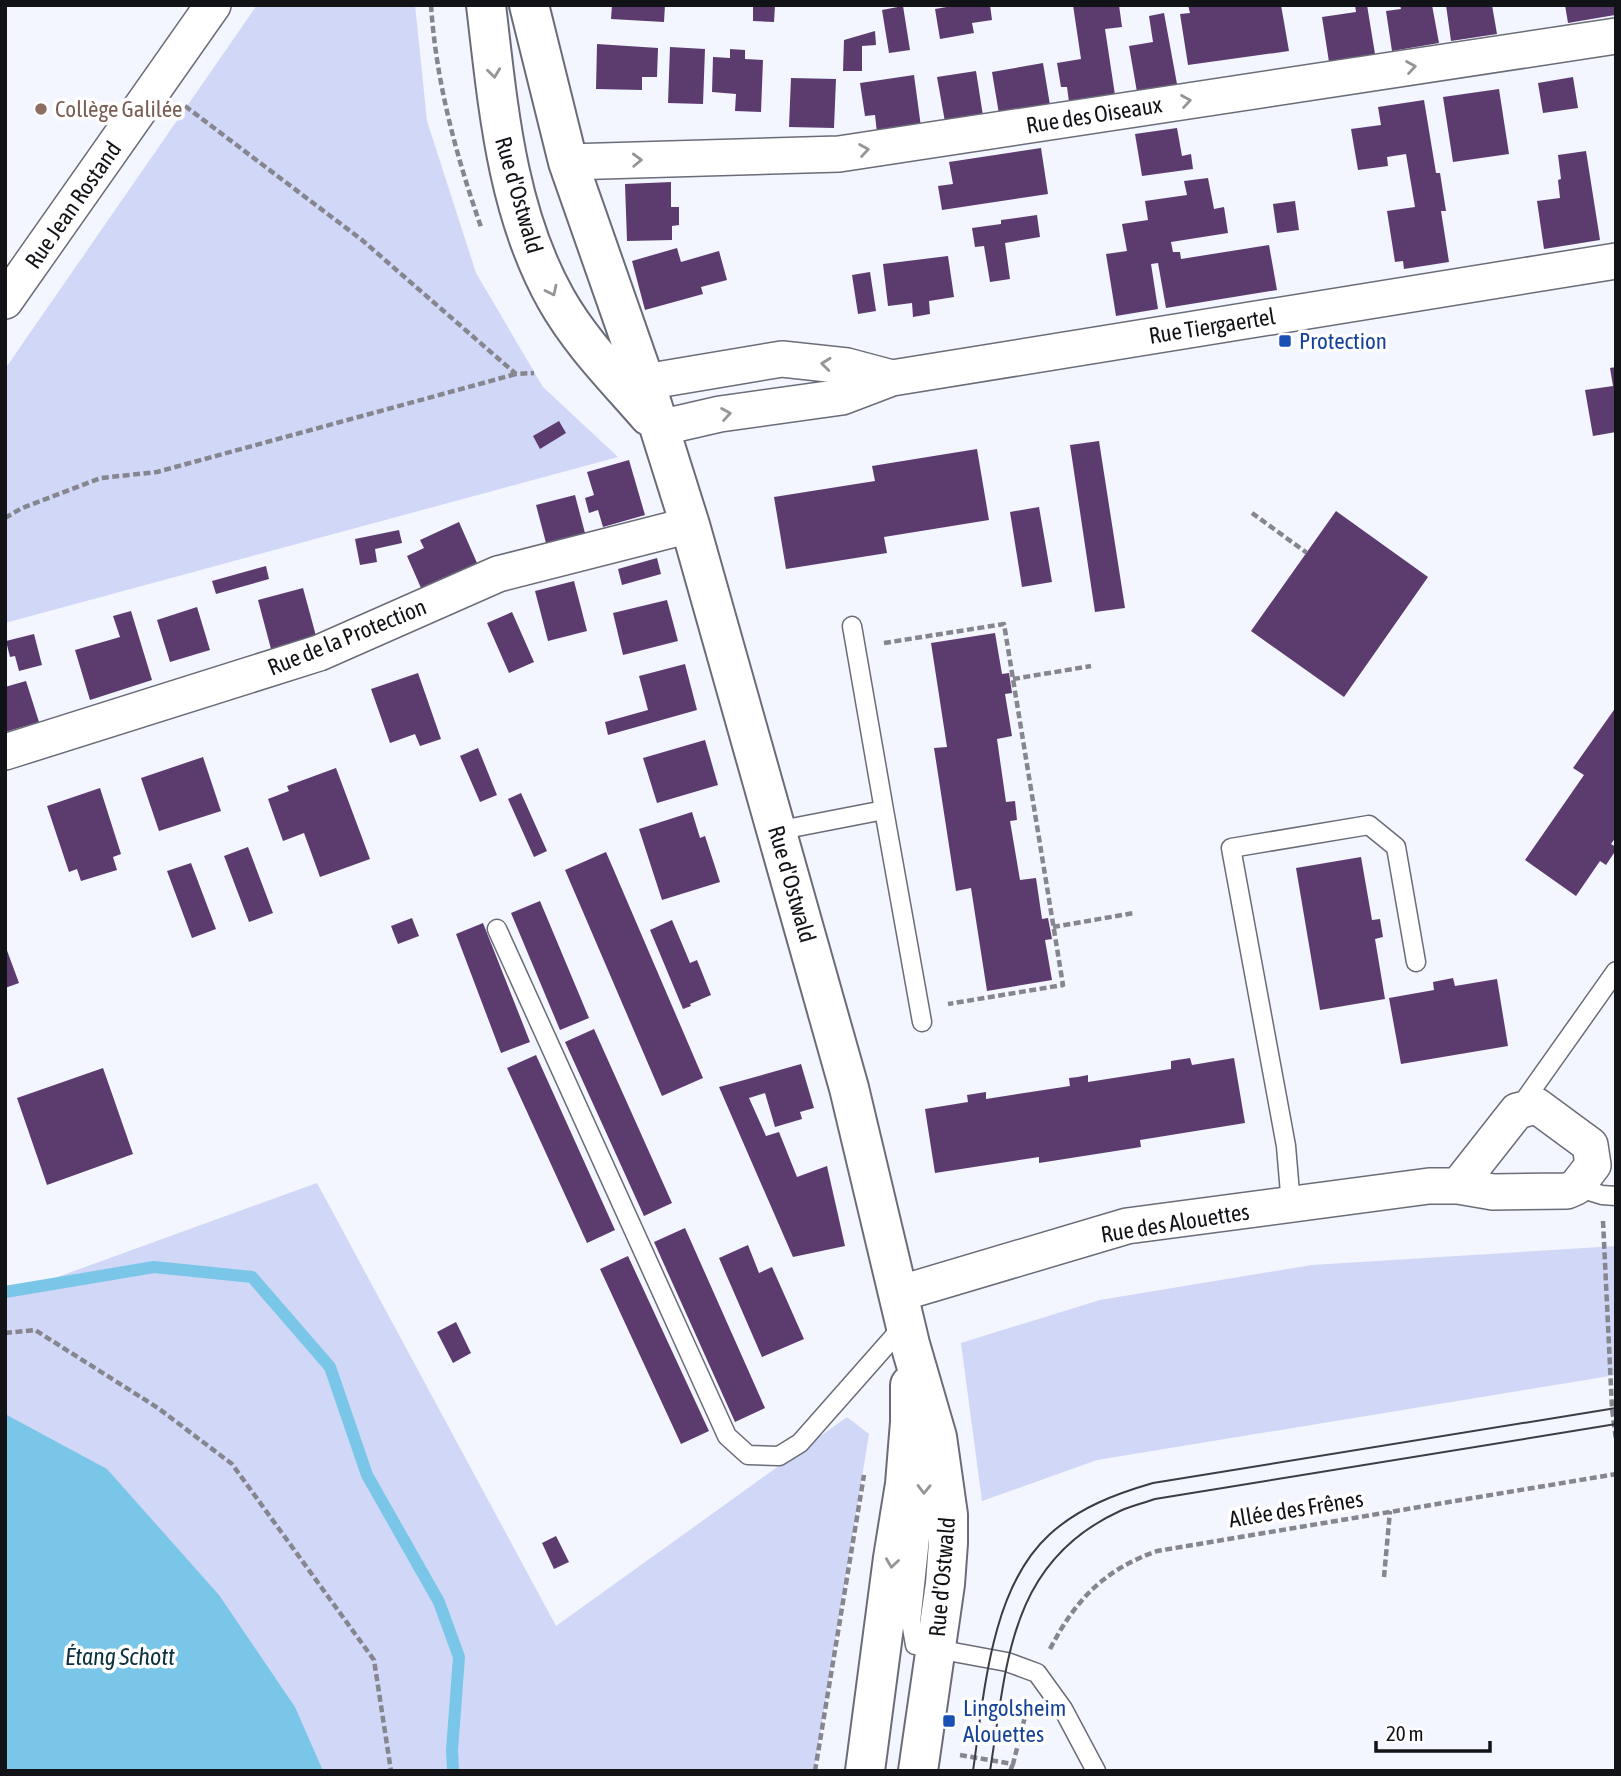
<svg xmlns="http://www.w3.org/2000/svg" width="1621" height="1776" viewBox="0 0 1621 1776" font-family="'Asap Condensed',sans-serif">
<style>
.green{fill:#d1d7f7}
.water{fill:#79c6e8}
.lines{fill:none;stroke-linecap:round;stroke-linejoin:round}
.stream{stroke:#79c6e8;stroke-width:12}
.building{fill:#5c3c6f}
.service-casing{stroke:#6a6c77;stroke-width:21}
.minor-casing{stroke:#6a6c77;stroke-width:38}
.secondary-casing{stroke:#6a6c77;stroke-width:42}
.path{stroke:#85868e;stroke-width:4.5;stroke-dasharray:7 3.5;stroke-linecap:butt}
.service{stroke:#fff;stroke-width:18}
.minor{stroke:#fff;stroke-width:35}
.secondary{stroke:#fff;stroke-width:38}
.tram{stroke:#3c3d42;stroke-width:2}
.oneway{stroke:#949597}
.education-dot{fill:#8d6e63;stroke:#fff;stroke-width:2.5}
.transit-dot{fill:#1a4fb4;stroke:#fff;stroke-width:2.5}
.labels{text-anchor:middle;dominant-baseline:central;stroke-width:7;stroke-linejoin:round;paint-order:stroke}
.education-label{font-size:23px;fill:#785e54;stroke:#fff;text-anchor:start}
.street-label{font-size:23px;fill:#121317;stroke:#fff}
.transit-label{font-size:23px;fill:#164399;stroke:#fff;text-anchor:start}
.water-label{font-size:24px;font-style:italic;fill:#0c303e;stroke:#fff}
</style>
<rect width="100%" height="100%" fill="#f3f5ff"/>
<path class="green" d="M257,5H415L427,121L476,273L543,387L618,457L5,623V369Z
M317,1183L556,1626L847,1417L869,1434L814,1771H5V1296Z
M1616,1246V1375L1097,1460L982,1501L961,1343L1100,1300L1312,1265Z"/>
<path class="water" d="M5,1414L107,1469L219,1595L295,1707L323,1771H5Z"/>
<g class="lines">
<path class="stream" d="M5,1292L154,1267L252,1277L330,1367L367,1475L439,1602L459,1657L452,1750L453,1771"/>
</g>
<path class="building" d="M612,5H665L664,22L611,19Z
M753,5H775L774,22L753,21Z
M958,5H990L992,20L972,23L974,33L940,39L935,9Z
M1073,5H1119L1122,27L1105,29L1115,95L1069,102L1067,87H1061L1057,63L1081,59Z
M1188,5H1281L1289,51L1188,65L1180,14L1190,13Z
M1355,5H1367L1375,54L1329,62L1322,17L1356,12Z
M1400,5H1432L1439,43L1392,51L1386,11L1401,9Z
M1446,5H1492L1497,34L1451,41Z
M1565,5H1614L1615,15L1568,23Z
M903,6L910,50L889,53L882,10Z
M1164,13L1177,84L1137,92L1129,46L1153,42L1149,16Z
M875,31L876,45L862,46V71H843L844,40Z
M597,44L658,48L657,77H642V90L596,89Z
M670,47L705,49L703,104L668,103Z
M730,49L745,50V59L763,60L761,112L735,111L736,94L712,92L713,57L730,58Z
M1043,63L1050,105L999,114L992,72Z
M976,71L983,116L945,122L937,77Z
M914,75L921,127L877,133L875,115L865,116L860,83Z
M1573,77L1578,108L1543,113L1538,83Z
M791,78L836,79L834,128L789,127Z
M1499,89L1509,154L1453,162L1443,97Z
M1424,100L1436,173H1440L1446,211H1441L1449,262L1404,269L1403,261L1395,262L1387,211L1415,207L1406,154L1387,157L1388,166L1358,170L1351,129L1381,125L1378,107Z
M1177,128L1182,156L1191,154L1193,169L1142,176L1135,134Z
M1041,148L1048,194L942,210L938,186L953,184L949,162Z
M1586,151L1600,240L1544,249L1537,201L1560,198L1558,180L1561,179L1558,155Z
M1208,178L1214,209L1224,207L1228,233L1171,242L1173,252H1180L1181,259L1269,245L1277,290L1166,308L1158,263L1151,264L1158,309L1116,316L1106,254L1127,251L1122,224L1148,220L1145,201L1187,195L1184,181Z
M671,182V207H679V225L672,226V240L627,241L625,184Z
M1295,201L1299,230L1277,233L1273,204Z
M1037,215L1040,237L1005,243L1010,279L990,282L984,246L975,247L972,228L1001,224V220Z
M677,248L681,262L719,251L727,280L701,287L703,294L645,310L632,261Z
M948,256L954,297L929,301L930,314L913,317L912,303L888,306L883,264Z
M870,272L876,311L858,314L852,275Z
M1616,367V432L1593,436L1585,390L1613,386L1610,368Z
M559,421L566,433L540,449L533,436Z
M1099,441L1125,608L1095,612L1070,445Z
M977,449L989,520L884,537L887,553L786,569L774,497L875,481L872,466Z
M629,460L645,515L603,527L598,510L589,513L585,498L594,495L587,472Z
M575,495L585,533L546,543L536,505Z
M1039,507L1052,582L1022,587L1010,512Z
M1336,511L1428,577L1344,697L1251,631Z
M459,522L477,563L421,588L407,556L424,548L420,540Z
M399,530L402,543L375,549L377,562L360,565L355,539Z
M657,558L661,574L622,585L618,569Z
M266,566L269,579L216,594L212,581Z
M574,581L587,631L548,641L535,591Z
M303,588L316,636L271,649L258,600Z
M667,600L678,641L623,655L613,613Z
M197,607L210,650L170,662L157,620Z
M131,611L152,680L90,700L75,650L120,637L113,616Z
M512,612L534,662L509,673L487,623Z
M995,633L1002,674L1009,673L1012,693L1005,694L1012,736L997,739L1006,802L1015,801L1017,820L1010,821L1020,880L1036,878L1042,919L1048,918L1052,939L1045,940L1052,980L987,991L971,888L956,891L934,748L947,747L931,643Z
M34,634L42,665L19,671L15,656L10,657L6,641Z
M685,664L697,710L608,735L605,722L648,710L639,676Z
M418,673L441,739L420,746L415,734L390,743L371,689Z
M26,681L39,722L5,732V687Z
M1616,707V837L1611,844L1616,847V850L1606,865L1600,861L1576,896L1525,860L1584,775L1573,768Z
M705,740L718,785L657,803L643,758Z
M478,748L497,795L480,802L460,756Z
M203,757L221,811L159,831L141,778Z
M336,768L370,859L320,877L304,833L283,841L268,799L289,791L287,786Z
M100,788L121,854L113,857L117,870L81,881L77,869L69,872L47,806Z
M521,793L547,851L534,857L508,799Z
M692,812L700,838L705,836L720,882L662,900L639,829Z
M248,847L273,913L249,922L224,856Z
M606,852L703,1078L662,1096L565,870Z
M1361,857L1372,920L1380,919L1383,937L1375,939L1385,999L1320,1010L1296,868Z
M191,863L216,929L192,938L167,871Z
M540,901L589,1018L560,1030L511,913Z
M412,918L419,936L398,944L391,926Z
M672,920L690,963L697,960L711,995L690,1004L691,1006L683,1009L650,930Z
M483,923L530,1042L501,1053L456,934Z
M5,945L19,983L5,988Z
M1453,978L1455,986L1497,979L1508,1046L1401,1064L1389,998L1434,990L1433,982Z
M594,1029L672,1203L644,1216L565,1042Z
M536,1055L615,1230L587,1243L507,1068Z
M1190,1058L1192,1065L1234,1058L1245,1123L1140,1140L1141,1147L1039,1163V1157L935,1173L925,1109L968,1102L967,1095L986,1092V1099L1070,1086L1069,1078L1078,1077L1088,1075V1082L1171,1069V1061Z
M801,1064L814,1108L800,1112L802,1119L775,1127L765,1093L749,1098L766,1136L779,1132L797,1177L827,1166L845,1246L793,1257L719,1087Z
M103,1068L133,1154L47,1185L17,1098Z
M685,1228L765,1408L735,1422L654,1242Z
M748,1245L759,1273L772,1267L804,1339L762,1357L719,1258Z
M628,1256L709,1431L681,1444L600,1269Z
M456,1322L471,1353L453,1363L437,1332Z
M556,1536L569,1562L554,1569L542,1543Z"/>
<g class="lines">
<g class="service-casing">
<path id="service" d="M852,626L884,810
M776,831L884,810L922,1022
M497,929L727,1436L748,1455L779,1456L800,1443L905,1324
M1519,1108L1616,971
M1576,1187L1602,1195L1616,1196
M1291,1205L1286,1146L1231,848L1369,825L1396,847L1416,962
M923,1470L926,1482L911,1622L915,1645L1007,1662L1037,1673L1063,1709L1096,1771"/>
</g>
<g class="minor-casing">
<path id="minor" d="M568,162L839,154L1616,36
M5,301L213,5
M645,382L782,359L847,366L892,378
M659,428L720,414L842,397L892,378L1616,261
M5,752L319,653L498,574L690,525
M898,1294L1127,1226L1429,1186H1458L1493,1192L1567,1191L1576,1187L1593,1165L1590,1145L1537,1106L1517,1111L1458,1186"/>
</g>
<g class="secondary-casing">
<path id="secondary" d="M486,5C498,105 506,210 556,299C580,342 617,379 649,416
M529,5L568,162L645,382L690,525L849,1088L910,1344L937,1437L948,1515V1543L945,1584L918,1771
M865,1771L893,1558L905,1484L910,1422V1385"/>
</g>
<path class="path" d="M431,5C436,82 456,155 481,227
M185,106L362,240L516,374L534,373
M1252,513L1307,553
M5,518L22,508L101,478L157,472L516,374
M884,643L1004,624L1063,985L948,1004
M1013,679L1091,666
M1053,927L1134,913
M1603,1221L1612,1408L1616,1440
M5,1333L35,1330L158,1408L232,1464L374,1660L391,1771
M1384,1577L1390,1511
M1050,1649C1076,1599 1104,1570 1157,1551L1616,1474
M960,1755L1013,1764L1027,1709
M815,1771L864,1475
M1010,1771L1013,1764"/>
<use href="#service" class="service"/>
<use href="#minor" class="minor"/>
<use href="#secondary" class="secondary"/>
<path class="tram" d="M973,1771C984,1696 990,1589 1049,1535C1078,1508 1115,1494 1153,1483L1616,1408
M990,1771C1007,1665 1008,1562 1120,1511C1131,1506 1144,1503 1155,1499L1616,1424"/>
</g>
<defs><path id="oneway-chevron" d="M-2-3.5L2.5 0L-2 3.5" fill="none" stroke-width="1.6" stroke-linecap="round" stroke-linejoin="round" transform="scale(1.75)"/></defs>
<g class="oneway">
<use href="#oneway-chevron" transform="translate(1411 67) rotate(-9)"/>
<use href="#oneway-chevron" transform="translate(494 73) rotate(83)"/>
<use href="#oneway-chevron" transform="translate(1186 101) rotate(-9)"/>
<use href="#oneway-chevron" transform="translate(864 150) rotate(-9)"/>
<use href="#oneway-chevron" transform="translate(637 160) rotate(-2)"/>
<use href="#oneway-chevron" transform="translate(552 291) rotate(64)"/>
<use href="#oneway-chevron" transform="translate(826 364) rotate(-174)"/>
<use href="#oneway-chevron" transform="translate(726 414) rotate(-9)"/>
<use href="#oneway-chevron" transform="translate(924 1489) rotate(91)"/>
<use href="#oneway-chevron" transform="translate(892 1563) rotate(98)"/>
</g>
<circle class="education-dot" cx="41" cy="109" r="7"/>
<g class="transit-dot">
<rect x="1278" y="334" width="14" height="14" rx="3.5"/>
<rect x="942" y="1714" width="14" height="14" rx="3.5"/>
</g>
<g class="labels">
<g class="education-label">
<text x="55" y="109">Collège Galilée</text>
</g>
<g class="street-label">
<text transform="translate(1094 115) rotate(-9)">Rue des Oiseaux</text>
<text transform="translate(519 195) rotate(74)">Rue d'Ostwald</text>
<text transform="translate(73 205) rotate(-55)">Rue Jean Rostand</text>
<text transform="translate(1212 326) rotate(-9)">Rue Tiergaertel</text>
<text transform="translate(347 637) rotate(-22)">Rue de la Protection</text>
<text transform="translate(792 884) rotate(74)">Rue d'Ostwald</text>
<text transform="translate(1175 1223) rotate(-9)">Rue des Alouettes</text>
<text transform="translate(1296 1509) rotate(-9)">Allée des Frênes</text>
<text transform="translate(942 1577) rotate(-85)">Rue d'Ostwald</text>
</g>
<g class="transit-label">
<text x="1299" y="341">Protection</text>
<text x="963" y="1708">Lingolsheim<tspan x="963" dy="26">Alouettes</tspan></text>
</g>
<g class="water-label">
<text x="120" y="1656">Étang Schott</text>
</g>
</g>
<rect width="1621" height="1776" fill="none" stroke="#121317" stroke-width="14"/>
<path d="M1376 1741v10h114v-10" fill="none" stroke="#121317" stroke-width="3.5"/>
<text x="1386" y="1741" font-size="21" fill="#121317" stroke="#ffffff" stroke-width="5" paint-order="stroke">20 m</text>
</svg>
